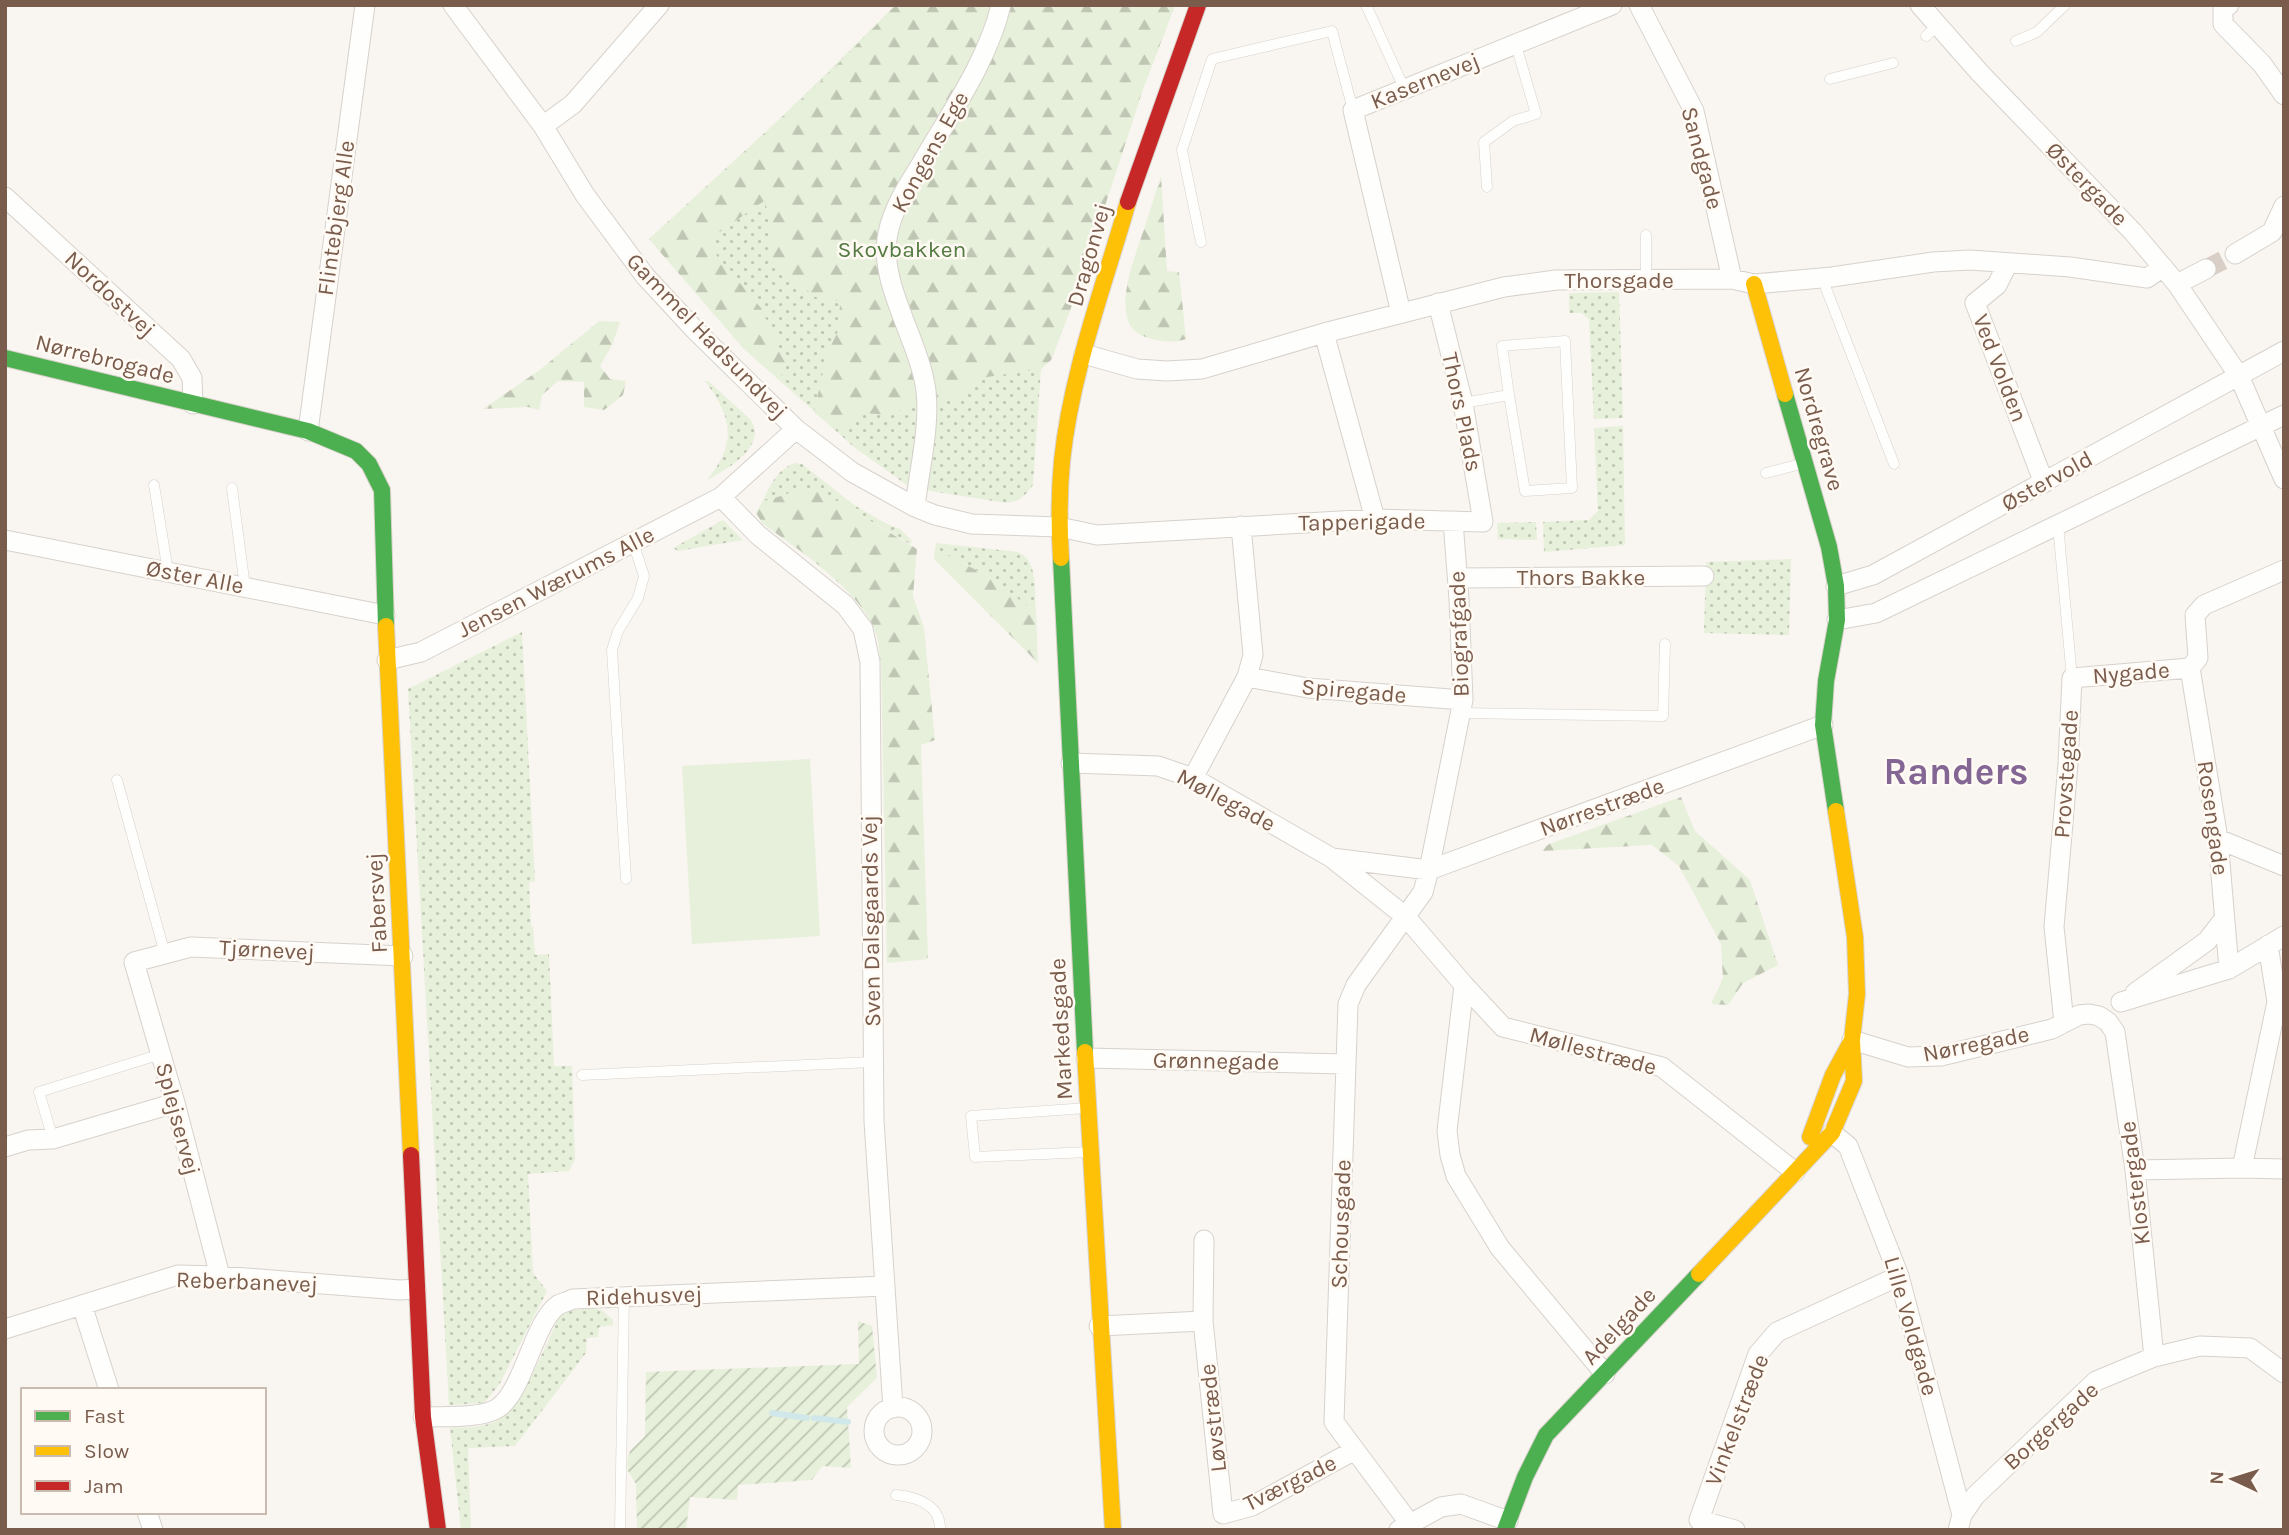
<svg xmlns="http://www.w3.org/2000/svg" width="2289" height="1535" viewBox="0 0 2289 1535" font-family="Karla,sans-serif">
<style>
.grass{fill:url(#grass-dots)}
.forest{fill:url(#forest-firs)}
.garden{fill:url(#garden-furrows)}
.pitch{fill:#e7f0db}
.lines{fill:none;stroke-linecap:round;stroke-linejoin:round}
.stream{stroke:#d0e8ea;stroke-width:6}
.street-tunnel{stroke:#d9cfc7;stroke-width:19;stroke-dasharray:19 10;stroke-linecap:butt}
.lane-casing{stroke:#d7d1cb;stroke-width:11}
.street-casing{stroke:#d7d1cb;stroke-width:21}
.fast-casing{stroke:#d9d2cb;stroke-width:18}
.slow-casing{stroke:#d9d2cb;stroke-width:18}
.jam-casing{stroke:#d9d2cb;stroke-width:18}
.lane{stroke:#fefefd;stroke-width:10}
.street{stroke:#fefefd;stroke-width:19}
.fast{stroke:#4caf50;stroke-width:16}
.slow{stroke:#ffc107;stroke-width:16}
.jam{stroke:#c62828;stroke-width:16}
.labels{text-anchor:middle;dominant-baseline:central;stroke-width:5;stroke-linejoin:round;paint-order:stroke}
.street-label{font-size:23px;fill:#7a5c4d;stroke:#fffaf3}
.park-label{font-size:23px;fill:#537a41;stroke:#fffaf3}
.town-label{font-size:37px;font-weight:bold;fill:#846695;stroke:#fffaf3}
</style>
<defs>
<pattern id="grass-dots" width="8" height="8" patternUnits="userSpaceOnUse" patternTransform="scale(1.75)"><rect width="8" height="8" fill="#e7f0db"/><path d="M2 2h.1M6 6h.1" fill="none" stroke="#c0c6b4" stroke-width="1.8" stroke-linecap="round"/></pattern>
<pattern id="forest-firs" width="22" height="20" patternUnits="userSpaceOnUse" patternTransform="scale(1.75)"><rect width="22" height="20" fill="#e7f0db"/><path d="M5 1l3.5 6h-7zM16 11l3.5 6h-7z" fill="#c0c6b4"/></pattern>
<pattern id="garden-furrows" width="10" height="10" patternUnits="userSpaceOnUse" patternTransform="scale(1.75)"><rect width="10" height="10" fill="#e7f0db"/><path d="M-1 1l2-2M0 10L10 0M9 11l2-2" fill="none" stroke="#c0c6b4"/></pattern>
</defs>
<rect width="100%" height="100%" fill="#f9f5f0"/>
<path class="grass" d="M896,5H1175L1142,92L1077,292L1051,360L1041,369L1033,485C1026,495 1020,501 1007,503L911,488L854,447L742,347L693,204Z
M1619,292L1623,418L1594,419L1589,319L1581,313H1569V293Z
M705,381H708L750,419C769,446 727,469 707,480C737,443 733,418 705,381Z
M1623,426L1625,545L1544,552L1543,522L1589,520L1598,511L1594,428Z
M795,463L802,464L854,505L885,523L900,529L912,541L910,544L819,491L799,490L762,502C770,486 777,469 795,463Z
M723,520L743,540L678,551L673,548Z
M1536,522L1537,540L1498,539L1497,523Z
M936,543L1018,552C1039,561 1034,592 1036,612L982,573L935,549Z
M1791,559L1789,635L1704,633L1706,562Z
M522,632L535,881L529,882L531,926L533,927L535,955L549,954L554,1066H572L575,1159L569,1171L528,1174L533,1273L547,1291L499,1385L484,1403L449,1405L408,689Z
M592,1308L602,1310L613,1320V1325L599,1327L598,1337L587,1338L586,1353L515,1446L468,1448L471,1530H461L450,1428C464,1427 481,1428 494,1422C521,1410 546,1344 559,1317L568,1311Z"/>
<path class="forest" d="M896,5H1175L1142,92L1077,292L1051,360L1041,369L980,378L958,399L914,402L893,415L862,413L847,429H834L814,412L827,354L839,329L840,301L815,297L769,258L768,211L764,201L714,236L713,251L761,308L787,365L779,380L742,347L649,239L821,81Z
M1161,176L1167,271L1179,272L1186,339C1173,343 1161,342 1149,338C1107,327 1132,266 1141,238C1148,218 1154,197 1161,176Z
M599,321L620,322L612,345L600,366L610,379L626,381L623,395L604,410L584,407V382L558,381L542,395L539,410L528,407L483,409L541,369Z
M799,490L820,491L917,549L913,596L924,628L935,740L921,745L928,959L887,963L881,663C879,654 879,644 877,636C865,594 798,549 763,524L756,513L762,502Z
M935,549L982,573L1036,612L1038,663L934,559Z
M1681,797L1695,831L1750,880L1778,965L1743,983L1728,1005L1711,1004L1723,978L1721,944L1679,866L1652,845L1541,851L1549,844Z"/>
<path class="garden" d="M858,1321L872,1326L877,1378L847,1407L851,1468L822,1466L812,1480L738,1485L737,1500L690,1497L686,1530H637L636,1484L628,1471L627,1462L630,1451L645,1436L646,1372L859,1364Z"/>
<path class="pitch" d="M810,759L820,936L692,944L682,766Z"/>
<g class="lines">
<path class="stream" d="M772,1413L807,1418
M814,1418L848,1422"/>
<path class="street-tunnel" d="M2206,269L2235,254"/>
<g class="lane-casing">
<path id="lane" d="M1366,5L1405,90
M1926,36L1937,26
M2016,41L2037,32L2065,5
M1830,79L1893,63
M1487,187L1484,142L1513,121L1536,114L1516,45
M1646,235V280
M1201,242L1182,150L1212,59L1332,31L1353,110
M1822,278L1894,464
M1463,403L1509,395L1502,346L1565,341L1572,488L1525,491L1509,395
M1766,473L1805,463
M154,485L168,572
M232,488L245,587
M2058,525L2072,678
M1460,713L1663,716L1665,644
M117,780L165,954
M626,879L612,650L618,631L638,598L644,576L633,542
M582,1075L873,1062
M1087,1108L971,1116L975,1157L1089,1152
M53,1139L39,1092L161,1054
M896,1495C917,1497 941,1505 940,1530
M620,1530L624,1297"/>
</g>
<g class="street-casing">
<path id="street" d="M453,5L543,126L585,195L645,276L696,331L796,429L852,472L915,507L935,515L972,524L1059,527L1097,535L1375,519L1483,522L1463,403L1438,303
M1639,5L1694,111L1732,279
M1920,5L1980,73L2133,232L2177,284L2239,376L2284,479
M2229,5L2223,9V24L2262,64L2284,95
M543,126L573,104L659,5
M5,197L181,359L192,378L193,404
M2235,254L2272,232L2284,206
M2008,263L1997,285L1975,303L2044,483
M2177,284L2206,269
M1401,313L1353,110L1612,5
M1324,333L1375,519
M1084,354L1137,369L1167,371L1202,369L1324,333L1504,287L1556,280L1732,279L1754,284L1832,277L1933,262L1970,260L2070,267L2147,278L2163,267
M308,431L365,5
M721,497L758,535L845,605L863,629L870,662L874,1121L893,1408
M915,507C919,470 930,429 926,391C920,341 877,282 888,233C893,208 907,187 920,166C948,117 988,61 1001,5
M5,540L385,615
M1458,578L1704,576
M1836,586L1873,575L2284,351
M1837,620L1876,613L2284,415
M387,660L421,652L721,497L796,429
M2190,668L2218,839L2229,969
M2190,668L2198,658L2195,615L2204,605L2284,570
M1247,677L1308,688L1463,700
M1071,763L1158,766L1193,778L1332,858L1406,917L1464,985L1503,1027L1662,1067L1795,1172
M1193,778L1247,677L1253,655L1241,526
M2218,839L2284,866
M1332,858L1429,870L1463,700L1459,599L1453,521
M1464,985L1447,1131L1450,1155L1456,1176L1500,1248L1605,1374
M2135,993L2207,941L2224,919
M2121,1002L2229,969L2284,936
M2064,1023L2054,927L2068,764L2072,678L2190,668
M1852,1040L1908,1057L1941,1056L2052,1029L2079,1015L2089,1014L2099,1016L2108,1022L2115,1032L2135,1170L2154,1357
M1086,1058L1346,1064
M1832,1133L1848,1146L1899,1276L1962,1515L1958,1530
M5,1147L28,1140L53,1139L175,1103
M2242,1168L2277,1002L2268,945
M2135,1170L2242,1168L2284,1169
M1204,1240L1203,1321L1223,1514L1252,1506L1355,1450
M220,1276L175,1103L134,962L191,947L403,956
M82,1305L109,1390
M1099,1326L1203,1321
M5,1329L178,1275L220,1276L400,1290L416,1289
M874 1431a24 24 0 1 1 48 0a24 24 0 1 1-48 0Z
M423,1417C443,1416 481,1419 498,1408C524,1390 533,1323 558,1305C562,1303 569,1301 573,1299L885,1286
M147,1512L153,1530
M1962,1515L1975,1496L2096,1381L2154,1357L2200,1346L2250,1348L2284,1373
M1410,1524L1334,1422L1348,1004L1356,985L1423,892L1429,870L1823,725
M1399,1530L1441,1507L1461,1504L1508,1521
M1735,1530L1699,1520L1758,1354L1777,1332L1899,1276"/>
</g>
<g class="fast-casing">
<path id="fast" d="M5,358L308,431L356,451L369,464L382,490L386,626
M1785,394L1829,547L1836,586L1837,620L1826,681L1823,725L1836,811
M1061,558L1085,1052
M1505,1530L1525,1477L1546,1435L1699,1274"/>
</g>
<g class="slow-casing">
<path id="slow" d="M1754,284L1785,394
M1061,558C1059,526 1059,493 1062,461C1071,373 1104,286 1128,202
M386,626L411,1155
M1085,1052L1113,1530
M1810,1137L1833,1075L1852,1040
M1699,1274L1832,1133L1854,1081L1852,1040L1857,994L1855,937L1836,811"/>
</g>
<g class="jam-casing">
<path id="jam" d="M1128,202L1198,5
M411,1155L423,1417L438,1530"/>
</g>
<use href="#lane" class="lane"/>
<use href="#street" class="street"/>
<use href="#fast" class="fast"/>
<use href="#slow" class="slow"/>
<use href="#jam" class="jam"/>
</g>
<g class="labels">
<g class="street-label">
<text transform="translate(1425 81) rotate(-22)">Kasernevej</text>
<text transform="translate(930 152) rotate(-61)">Kongens Ege</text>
<text transform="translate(1702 158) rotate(75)">Sandgade</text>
<text transform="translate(2087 184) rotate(46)">Østergade</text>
<text transform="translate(336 218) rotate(-82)">Flintebjerg Alle</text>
<text transform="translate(1089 255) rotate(-74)">Dragonvej</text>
<text x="1619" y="280">Thorsgade</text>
<text transform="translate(110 294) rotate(43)">Nordostvej</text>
<text transform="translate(707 336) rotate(46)">Gammel Hadsundvej</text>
<text transform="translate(105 359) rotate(14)">Nørrebrogade</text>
<text transform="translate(2000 368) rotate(69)">Ved Volden</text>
<text transform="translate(1462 412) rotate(78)">Thors Plads</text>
<text transform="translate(1819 429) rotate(74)">Nordregrave</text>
<text transform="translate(2047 481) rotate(-29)">Østervold</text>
<text transform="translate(1362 522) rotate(-1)">Tapperigade</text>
<text transform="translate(195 577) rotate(11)">Øster Alle</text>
<text x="1581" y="577">Thors Bakke</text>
<text transform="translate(556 582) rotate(-27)">Jensen Wærums Alle</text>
<text transform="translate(1459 634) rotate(-92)">Biografgade</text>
<text transform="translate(2131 673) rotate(-5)">Nygade</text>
<text transform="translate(1354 691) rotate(5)">Spiregade</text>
<text transform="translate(2066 774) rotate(-86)">Provstegade</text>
<text transform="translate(1226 800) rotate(28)">Møllegade</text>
<text transform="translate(1602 807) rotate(-20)">Nørrestræde</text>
<text transform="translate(2213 818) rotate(82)">Rosengade</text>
<text transform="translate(377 903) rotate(-93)">Fabersvej</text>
<text transform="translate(871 921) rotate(-91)">Sven Dalsgaards Vej</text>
<text transform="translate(267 950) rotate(3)">Tjørnevej</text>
<text transform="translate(1061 1029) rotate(-93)">Markedsgade</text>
<text transform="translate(1976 1044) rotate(-11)">Nørregade</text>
<text transform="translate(1593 1051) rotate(15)">Møllestræde</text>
<text transform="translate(1216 1061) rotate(1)">Grønnegade</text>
<text transform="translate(178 1119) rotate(75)">Splejservej</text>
<text transform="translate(2135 1183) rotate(-97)">Klostergade</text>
<text transform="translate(1341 1224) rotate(-88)">Schousgade</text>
<text transform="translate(247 1282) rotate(2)">Reberbanevej</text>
<text transform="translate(644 1296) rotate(-2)">Ridehusvej</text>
<text transform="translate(1619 1326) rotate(-47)">Adelgade</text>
<text transform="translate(1911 1326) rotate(74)">Lille Voldgade</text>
<text transform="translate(1213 1418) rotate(-96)">Løvstræde</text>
<text transform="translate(1737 1420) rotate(-69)">Vinkelstræde</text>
<text transform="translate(2051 1426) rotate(-42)">Borgergade</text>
<text transform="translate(1290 1483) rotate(-26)">Tværgade</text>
</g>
<g class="park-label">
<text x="902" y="249">Skovbakken</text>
</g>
<g class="town-label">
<text x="1956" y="771">Randers</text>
</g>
</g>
<rect width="2289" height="1535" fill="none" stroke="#7a5c4d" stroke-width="14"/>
<rect x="21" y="1388" width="245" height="126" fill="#fffaf3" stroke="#cabbb1" stroke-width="2"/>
<rect x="35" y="1411" width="35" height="10" fill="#4caf50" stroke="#cabbb1" stroke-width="2"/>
<text x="84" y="1423" font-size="21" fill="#7a5c4d">Fast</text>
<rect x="35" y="1446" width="35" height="10" fill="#ffc107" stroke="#cabbb1" stroke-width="2"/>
<text x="84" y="1458" font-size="21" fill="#7a5c4d">Slow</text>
<rect x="35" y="1481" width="35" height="10" fill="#c62828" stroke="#cabbb1" stroke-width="2"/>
<text x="84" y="1493" font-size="21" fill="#7a5c4d">Jam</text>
<g transform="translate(2233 1479) rotate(274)" stroke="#fffaf3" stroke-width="5" paint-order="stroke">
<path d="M0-5L12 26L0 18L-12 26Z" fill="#7a5c4d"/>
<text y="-10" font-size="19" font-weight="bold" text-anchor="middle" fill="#7a5c4d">N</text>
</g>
</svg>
